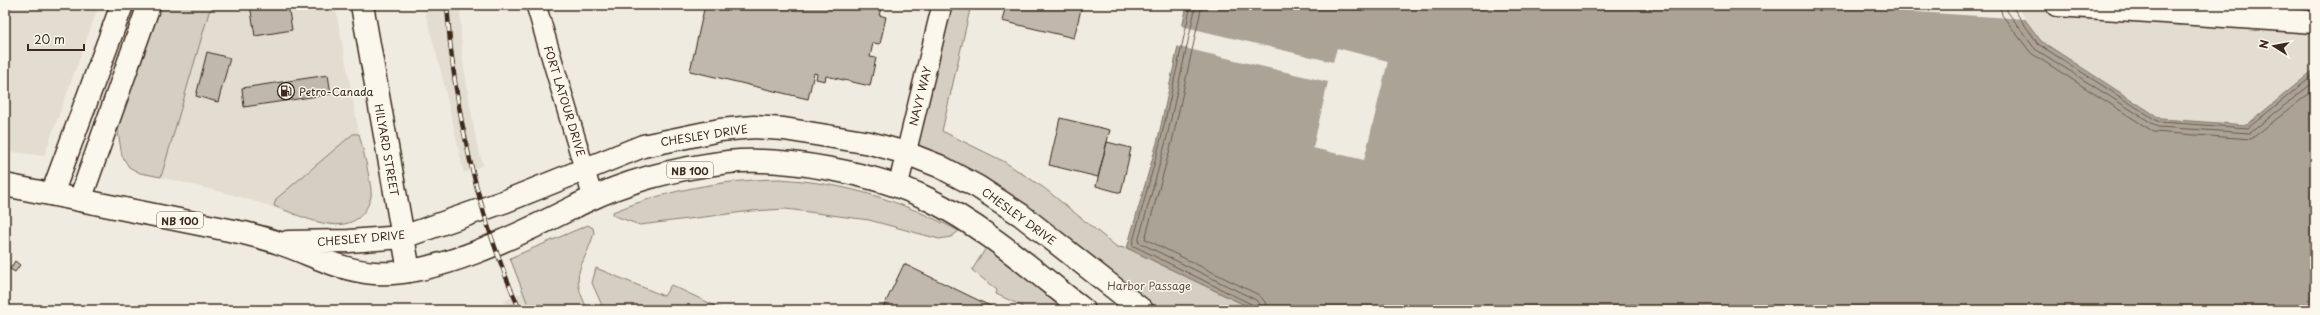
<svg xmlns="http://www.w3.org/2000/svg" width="2320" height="315" viewBox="0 0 2320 315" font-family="'Playpen Sans',sans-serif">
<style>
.built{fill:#e2dcd1}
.green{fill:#d5cec3;stroke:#887c70}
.water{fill:#aca397;stroke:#7f7367}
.pier{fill:#f0ebe0}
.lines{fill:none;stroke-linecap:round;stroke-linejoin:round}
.shore{stroke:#685a4e;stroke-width:1}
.building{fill:#c0b8ad;stroke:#3b2a1e}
.minor-casing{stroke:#3b2a1e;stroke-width:22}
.secondary-casing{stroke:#3b2a1e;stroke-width:25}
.primary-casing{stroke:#3b2a1e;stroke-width:25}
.motorway-casing{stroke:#3b2a1e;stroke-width:25}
.minor{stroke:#fbf7ec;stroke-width:19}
.secondary{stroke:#fbf7ec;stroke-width:22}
.primary{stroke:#fbf7ec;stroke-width:22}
.motorway{stroke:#fbf7ec;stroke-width:22}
.rail-casing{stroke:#3b2a1e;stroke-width:4.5}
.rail{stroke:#fbf7ec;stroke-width:3;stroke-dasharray:9;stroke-linecap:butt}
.labels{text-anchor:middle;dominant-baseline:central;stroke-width:3;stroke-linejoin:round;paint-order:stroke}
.shield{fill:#fbf7ec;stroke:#75685c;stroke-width:1}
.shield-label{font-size:10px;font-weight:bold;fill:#3b2a1e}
.poi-label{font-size:11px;fill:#3b2a1e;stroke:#fbf7ec;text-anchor:start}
.street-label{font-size:11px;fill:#3b2a1e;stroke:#fbf7ec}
.park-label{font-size:11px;fill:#625347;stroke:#fbf7ec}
</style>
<rect width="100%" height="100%" fill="#f0ebe0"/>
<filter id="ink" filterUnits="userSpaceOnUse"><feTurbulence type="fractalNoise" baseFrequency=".025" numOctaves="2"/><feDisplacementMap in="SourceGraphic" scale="8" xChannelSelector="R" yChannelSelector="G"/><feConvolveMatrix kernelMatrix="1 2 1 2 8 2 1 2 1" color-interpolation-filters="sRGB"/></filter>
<g filter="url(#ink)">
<path class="built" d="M5,5H99L44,156L5,151Z
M214,5H335L371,196L364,210L356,218L338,226L328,225L241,197L161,177L209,12Z
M423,5H460L462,55L476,141L483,165L464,173L440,67Z
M2014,5H2315V69L2247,125L2161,119L2041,41Z
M523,292L530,310H508L504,301Z"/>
<path class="green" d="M161,5H214L209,12L161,177L140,173L129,167L122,156L118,132L122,112Z
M942,5H971L942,131L1003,161L1044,188L1117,247L1127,248L1255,310H1142L1123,294L906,153Z
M353,134H359C362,145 373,189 371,197C357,246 304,217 274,206L276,199Z
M779,179C847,183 899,200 959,231L951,237L939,239L869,220L786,209L752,211L640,225L612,215L613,212C667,190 721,180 779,179Z
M588,225L593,228L594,233C583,270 568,271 588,310H530L510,258Z
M986,248L1065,310H1021L1022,306L996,294L997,290L972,270Z
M596,268L664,296L671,285L724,310H604L592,283Z"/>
<path class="water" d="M1187,5H2014L2041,41L2161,119L2247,125L2315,69V310H1255L1127,248L1158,139Z"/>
<path class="pier" d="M1817,5H2016L2026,19L1901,11Z
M1181,26L1333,62L1337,48L1388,61L1364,160L1313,148L1328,82L1176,46Z"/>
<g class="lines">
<path class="shore" d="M1191,5L1161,139L1132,245L1253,305L1256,310
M1196,5L1166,141L1138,242L1256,300L1260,305L1261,310
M1202,5L1172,142L1145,239L1259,295L1265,302L1267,310
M2000,5L2002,15L2031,53L2154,132L2251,139L2315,89
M2006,5L2007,11L2035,49L2158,127L2250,133L2315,81
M2011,5L2038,44L2159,122L2248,128L2315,74"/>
</g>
<path class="building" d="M250,5H288L292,30L255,36Z
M705,5H882L879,15L886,17L880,44L873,43L870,57L876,58L870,86L826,76L825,81L816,79L817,74L814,73L808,99L690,71Z
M1006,5H1082L1074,38L1002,21Z
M207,52L230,58L218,102L196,96Z
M328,75L331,94L244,107L242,88Z
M1060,118L1110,130L1098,177L1049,165Z
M1107,142L1131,148L1121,193L1096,186Z
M15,261L20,265L15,272L10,269Z
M904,264L984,303L999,310H882Z"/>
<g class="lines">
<g class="minor-casing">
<path id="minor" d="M536,5L593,198
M898,186L942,5"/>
</g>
<g class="secondary-casing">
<path id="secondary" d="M362,5L409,271"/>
</g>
<g class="primary-casing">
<path id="primary" d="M5,185L244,233C256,236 268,239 279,243C312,254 338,270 374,273C437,278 528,230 584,202C628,180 679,168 728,162C783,156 879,174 928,199C985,227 1034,271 1084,310
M288,242L349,241L403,237L506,201L643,146L720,130L754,127L784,129L870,143L906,153L939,166L978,187L1021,215L1142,310"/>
</g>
<g class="motorway-casing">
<path id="motorway" d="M2057,5L2315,22
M52,194L122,5
M80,200L149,5"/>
</g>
<use href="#minor" class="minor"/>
<use href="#secondary" class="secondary"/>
<use href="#primary" class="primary"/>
<use href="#motorway" class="motorway"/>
<g class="rail-casing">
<path id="rail" d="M447,5C453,105 478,218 520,310"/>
</g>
<use href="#rail" class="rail"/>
</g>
</g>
<defs>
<g id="fuel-ring" transform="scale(0.9)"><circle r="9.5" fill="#fbf7ec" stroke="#3b2a1e" stroke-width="1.5"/><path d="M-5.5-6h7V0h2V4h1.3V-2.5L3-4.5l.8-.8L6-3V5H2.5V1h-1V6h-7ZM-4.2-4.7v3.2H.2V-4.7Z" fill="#3b2a1e"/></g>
</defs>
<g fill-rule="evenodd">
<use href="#fuel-ring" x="286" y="91"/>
</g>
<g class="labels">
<g class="shield">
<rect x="667" y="162" width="46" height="16" rx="3"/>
<rect x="157" y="212" width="46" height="16" rx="3"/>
</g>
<g class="shield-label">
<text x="690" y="170">NB 100</text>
<text x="180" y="220">NB 100</text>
</g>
<g class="poi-label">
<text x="299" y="91">Petro-Canada</text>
</g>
<g class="street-label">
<text transform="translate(920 96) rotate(-76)">NAVY WAY</text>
<text transform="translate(565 101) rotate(73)">FORT LATOUR DRIVE</text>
<text transform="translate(704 135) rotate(-9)">CHESLEY DRIVE</text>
<text transform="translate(387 150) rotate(80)">HILYARD STREET</text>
<text transform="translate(1019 216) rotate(36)">CHESLEY DRIVE</text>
<text transform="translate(361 238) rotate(-5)">CHESLEY DRIVE</text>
</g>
<g class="park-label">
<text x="1149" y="285">Harbor Passage</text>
</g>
</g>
<rect width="2320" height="315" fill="none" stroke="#fbf7ec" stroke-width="20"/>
<rect x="10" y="10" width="2300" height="295" fill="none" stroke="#3b2a1e" stroke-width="1.5" filter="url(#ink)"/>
<g transform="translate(2274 46) rotate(281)" stroke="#fbf7ec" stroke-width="3" paint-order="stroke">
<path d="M0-3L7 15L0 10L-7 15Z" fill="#3b2a1e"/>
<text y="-6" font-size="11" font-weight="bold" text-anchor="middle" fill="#3b2a1e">N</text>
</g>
<path d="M28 44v6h56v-6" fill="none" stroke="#3b2a1e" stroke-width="2"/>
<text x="34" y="44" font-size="12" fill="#3b2a1e" stroke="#fbf7ec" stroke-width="3" paint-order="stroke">20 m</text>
</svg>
